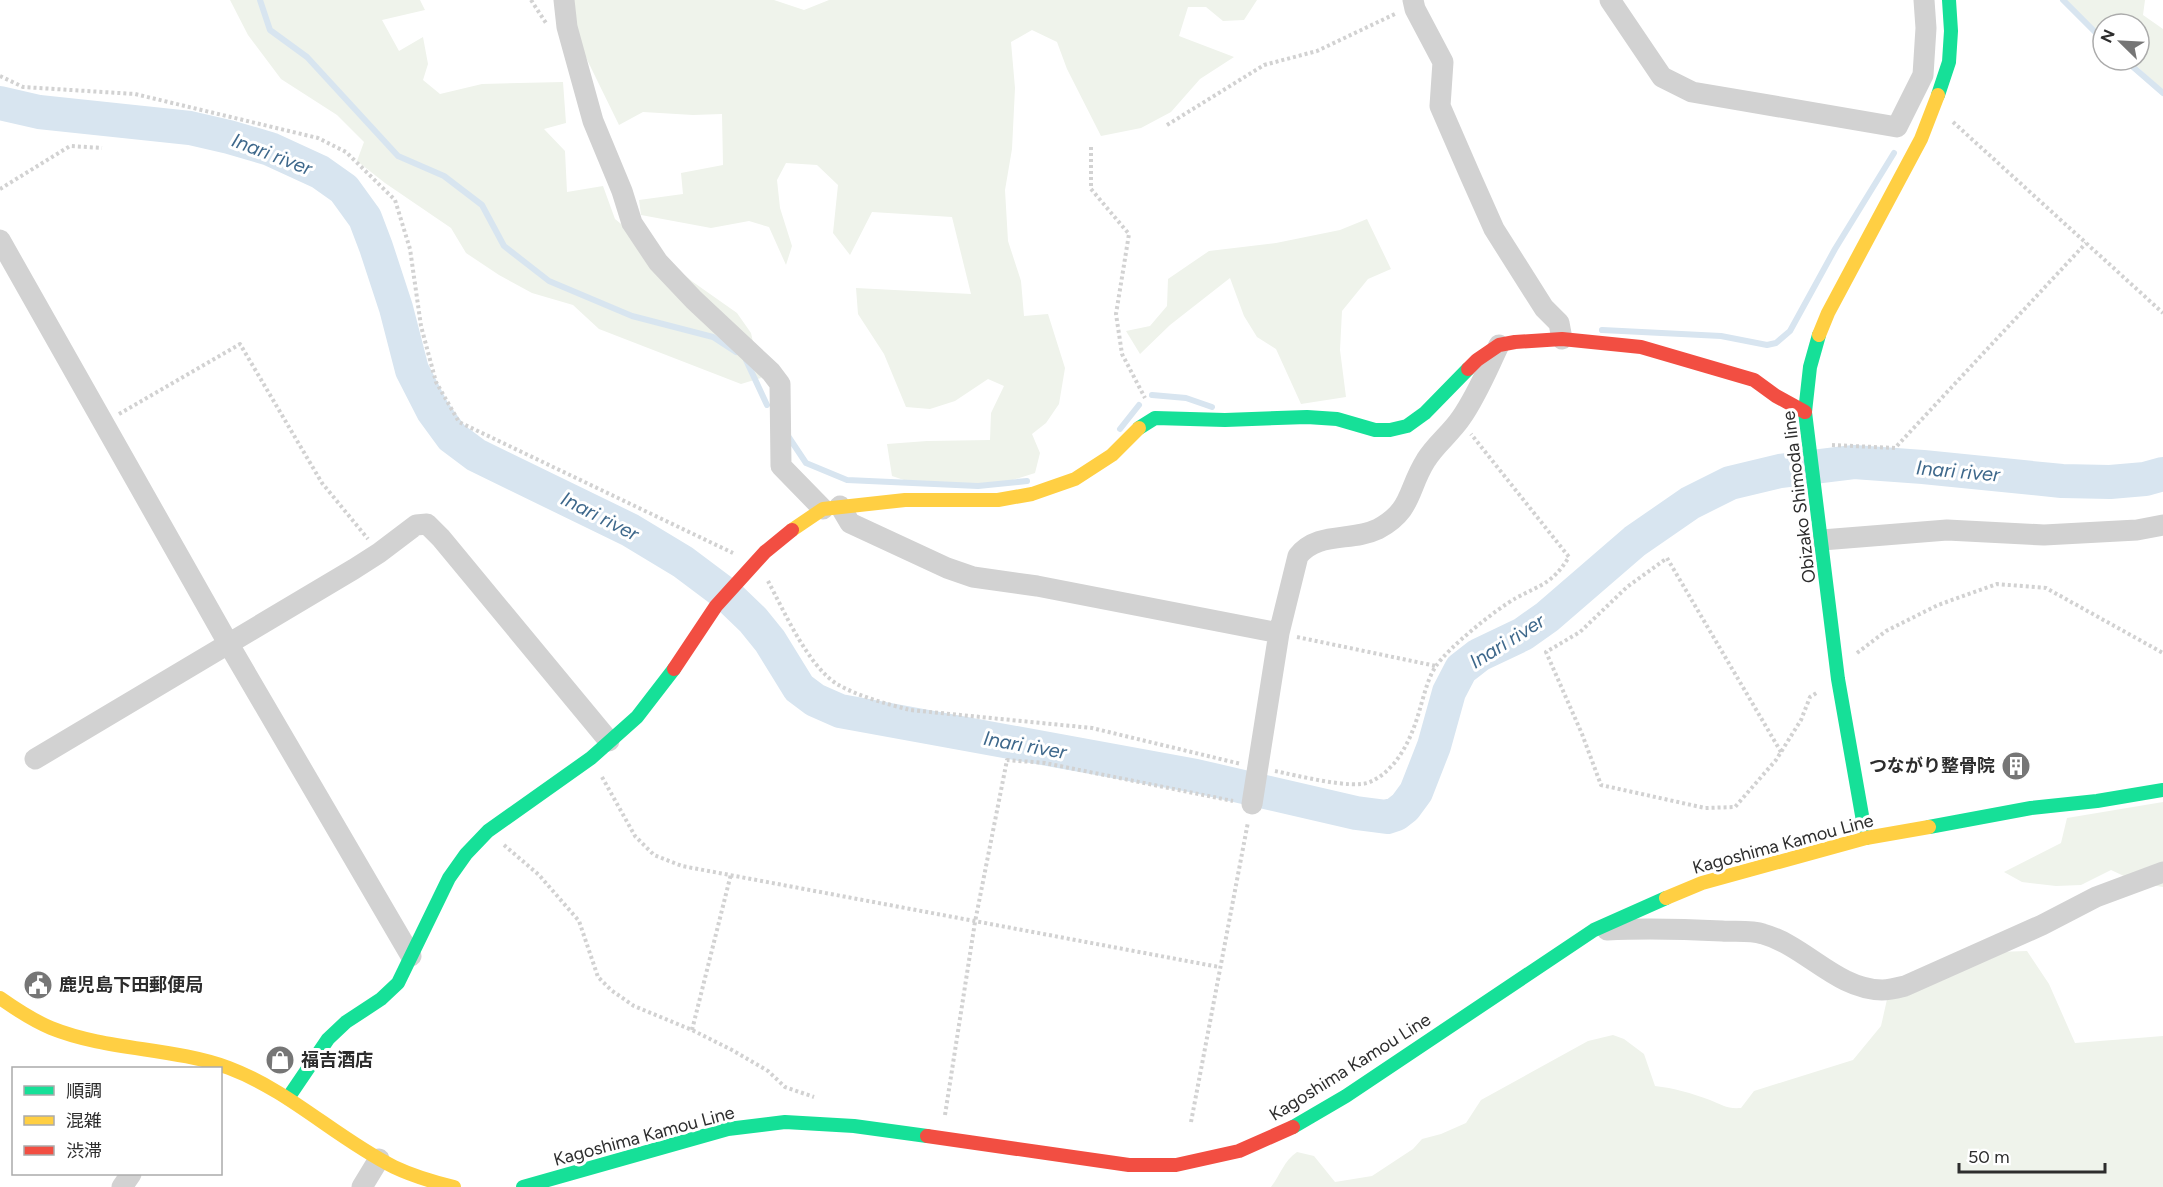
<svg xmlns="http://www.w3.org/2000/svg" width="2163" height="1187" viewBox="0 0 2163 1187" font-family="Figtree,'Noto Sans JP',sans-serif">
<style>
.green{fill:#eff3eb}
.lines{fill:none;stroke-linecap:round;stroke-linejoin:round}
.stream{stroke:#d8e5f0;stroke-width:6}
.river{stroke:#d8e5f0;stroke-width:34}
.path{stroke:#d2d2d2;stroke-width:4;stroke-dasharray:3 3;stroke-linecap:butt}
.street{stroke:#d2d2d2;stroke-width:21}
.fast{stroke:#16e098;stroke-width:14}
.slow{stroke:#ffcf43;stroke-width:14}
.jam{stroke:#f24e42;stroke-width:14}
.labels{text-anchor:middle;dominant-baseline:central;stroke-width:6;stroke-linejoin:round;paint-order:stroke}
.street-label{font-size:18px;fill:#2d2d2d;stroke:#fff}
.poi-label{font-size:18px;font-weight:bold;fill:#2d2d2d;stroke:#fff;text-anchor:start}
.water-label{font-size:20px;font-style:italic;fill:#3e688b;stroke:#fff}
</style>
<rect width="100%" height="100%" fill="#fff"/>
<path class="green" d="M230,0H420L425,10L382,20L399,51L423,37L428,64L423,80L440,94L482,84L563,82L566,123L544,129L565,151L567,192L603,186L615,219L693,282L737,313L751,333L761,378L741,384L599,329L573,305L532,293L499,275L466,253L451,228L385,183L357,161L364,142L337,115L281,79L248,35Z
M570,0H774L804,10L829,0H1257L1244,20L1223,21L1206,7H1188L1179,36L1234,57L1200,79L1171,112L1141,128L1101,136L1067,69L1057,42L1032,30L1011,42L1015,88L1012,149L1005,190L1008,241L1021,281L1024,316L1048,314L1065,368L1059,404L1046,423L1032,434L1040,453L1035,473L1006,482L922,486L892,476L887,444L927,441L990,440L991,413L1004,386L988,379L955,401L930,409L906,407L884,354L858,314L856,288L971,294L952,217L872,212L850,255L833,233L838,185L817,165L786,163L777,180L780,208L792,246L786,265L769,227L749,221L711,228L641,215L639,200L683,194L681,173L723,165L722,114L693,115L643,112L619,125L572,29Z
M2060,0H2145L2143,15L2163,29V90L2130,60H2139V24H2103V36Z
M1367,219L1391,269L1368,279L1342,311L1340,350L1346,397L1301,404L1276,349L1257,337L1244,316L1230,278L1170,325L1140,354L1126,331L1150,326L1167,306L1168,279L1209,251L1276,243L1340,230Z
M2163,802V887L2139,883L2111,870L2081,885L2056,886L2022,882L2004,872L2061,843L2067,818Z
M2027,951L2049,984L2075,1043L2163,1036V1187H1271C1281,1174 1283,1162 1297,1152L1314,1156L1335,1182L1372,1176L1413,1149L1422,1139L1441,1134L1466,1123L1481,1100L1588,1041L1613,1035L1624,1039L1644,1054L1655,1086C1674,1088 1691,1093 1710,1100C1723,1105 1726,1109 1741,1108L1754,1091L1853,1060L1881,1026L1888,995L1997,952Z"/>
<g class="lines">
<path class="stream" d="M260,0L270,30L307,57L398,156L444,176L482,205L504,246L549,281L632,316L713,337L736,352
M2063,0L2103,40
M2125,60L2163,93
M1602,330L1721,336L1767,345L1776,343L1790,331L1835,249L1894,153
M746,360L767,405
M1152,395L1186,398L1212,407
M1120,429L1139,405
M788,436L806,463L847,480L978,486L1027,481"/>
<path class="river" d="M0,103L39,112L190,128L229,137L270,149L320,172L344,189L365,218L376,247L396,308L412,370L433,411L452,437L476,455L630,530L683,562L727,595L753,620L770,641L799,688L815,700L840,711L1196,776L1356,813L1387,817L1396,814L1405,807L1416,792L1434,746L1449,692L1461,669L1479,655L1523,634L1547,617L1635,541L1690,503L1730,483L1780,471L1854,462L1923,467L2062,481L2110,482L2145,479L2163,474"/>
<path class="path" d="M531,0L546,23
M0,76L23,87L135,94L318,138L346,152L395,200L410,249L421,326L436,382L459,422L733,553
M1953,122L2163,313
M1167,125L1264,65L1317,51L1397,13
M1091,147V189L1129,234L1116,314L1122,354L1145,398
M0,189L70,146L102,148
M119,414L240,344L322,483L368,539
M1832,445L1895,448L2086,243
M768,581C784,611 808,666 837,684C857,696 887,704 910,710L1092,728L1241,764
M1297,637L1436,666
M1857,653L1886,631L1938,605L1997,584L2046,588L2163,653
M1781,752L1667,558L1627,587L1580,632L1546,652L1582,734L1601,785L1705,808L1735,807L1776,760L1801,720L1810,697L1818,692
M1275,771C1295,775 1353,790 1370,782C1399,769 1413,735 1421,705C1425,692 1428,678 1436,666C1449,647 1495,610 1516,598C1542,584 1552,584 1569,557L1471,434
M602,777L635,836L654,855L682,866L1219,967
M504,845L539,875L579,921L598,977L611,990L634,1006L692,1030L732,1050L768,1071L785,1087L814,1097
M692,1030L731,874
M945,1115L975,922L1007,760L1045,763L1233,801
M1191,1122L1248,822"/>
<path class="street" d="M564,0L567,27L593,121L622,191L632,223L658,262L694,300L771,372L780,384L781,466L823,509
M1413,0L1415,9L1443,62L1440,106L1470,175L1494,229L1544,308L1559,323L1562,339
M1610,0L1662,77L1692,92L1897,127L1923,75L1926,28L1924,0
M0,240L228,643L411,956
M840,506L850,523L947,568L973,577L1037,586L1279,633
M1822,540L1947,530L2044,535L2137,530L2163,525
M35,759L354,569L379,553L416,525L427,524L441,538L609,741
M1252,804L1279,633L1298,556C1318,531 1351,542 1378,529C1413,510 1407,490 1426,460C1435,445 1451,433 1461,418C1477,395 1487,370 1499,345
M1607,930C1646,928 1683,929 1722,931C1735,932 1751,930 1763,934C1806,946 1836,989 1882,990C1889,990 1897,988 1905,986L2042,925L2096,897L2163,872
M122,1187L131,1174
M362,1187L379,1159"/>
<path class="fast" d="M1938,95L1949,62L1951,31L1949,0
M1819,335L1810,367L1805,412L1838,679L1866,838
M1139,428L1155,418L1225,420L1307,417L1337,419L1375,430H1390L1407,426L1425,413L1468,369
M1929,827L2031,808L2097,801L2163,790
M288,1098L328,1039L346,1022L381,999L398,983L449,878L466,854L488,831L591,758L637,717L674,669
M1293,1127L1346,1096L1594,930L1666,898
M523,1187L728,1129L785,1122L854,1126L927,1136"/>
<path class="slow" d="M1819,335L1828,313L1921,139L1938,95
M792,530L823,509L905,500H998L1032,494L1075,479L1112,455L1139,428
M1666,898L1702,883L1866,838L1929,827
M0,998C17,1010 32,1020 51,1028C108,1051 172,1047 229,1068C290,1091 336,1138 394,1167C413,1176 433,1182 454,1187"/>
<path class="jam" d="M1468,369L1477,360L1499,345L1515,342L1562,339L1641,347L1754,380L1776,396L1805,412
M674,669L716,606L765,552L792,530
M927,1136L1129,1165H1176L1239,1151L1293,1127"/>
</g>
<defs>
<g id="building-disc" transform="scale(1.5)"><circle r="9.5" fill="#767676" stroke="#fff"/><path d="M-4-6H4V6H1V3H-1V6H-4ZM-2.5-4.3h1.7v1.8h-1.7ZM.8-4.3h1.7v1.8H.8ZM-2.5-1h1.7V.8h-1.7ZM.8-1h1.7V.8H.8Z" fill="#fff"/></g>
<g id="civic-disc" transform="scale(1.5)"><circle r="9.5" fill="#767676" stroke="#fff"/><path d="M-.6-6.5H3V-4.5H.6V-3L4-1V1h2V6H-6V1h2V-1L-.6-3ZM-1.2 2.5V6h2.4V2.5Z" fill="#fff"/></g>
<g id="shop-disc" transform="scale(1.5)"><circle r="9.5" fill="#767676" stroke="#fff"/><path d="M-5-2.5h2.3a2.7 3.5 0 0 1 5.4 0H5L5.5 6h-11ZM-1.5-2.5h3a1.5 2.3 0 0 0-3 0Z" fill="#fff"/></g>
</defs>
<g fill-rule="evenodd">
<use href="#building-disc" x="2016" y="766"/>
<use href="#civic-disc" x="38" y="985"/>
<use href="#shop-disc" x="280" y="1060"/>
</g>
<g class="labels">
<g class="street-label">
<text transform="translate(1799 497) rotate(-97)">Obizako Shimoda line</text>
<text transform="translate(1783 844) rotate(-15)">Kagoshima Kamou Line</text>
<text transform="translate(1350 1067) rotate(-32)">Kagoshima Kamou Line</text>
<text transform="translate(644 1136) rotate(-15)">Kagoshima Kamou Line</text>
</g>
<g class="poi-label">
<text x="1995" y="766" text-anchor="end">つながり整骨院</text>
<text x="59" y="985">鹿児島下田郵便局</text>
<text x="301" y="1060">福吉酒店</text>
</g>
<g class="water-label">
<text transform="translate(272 154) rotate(21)">Inari river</text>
<text transform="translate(1958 471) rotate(5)">Inari river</text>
<text transform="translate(600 516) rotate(27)">Inari river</text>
<text transform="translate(1507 641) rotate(-32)">Inari river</text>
<text transform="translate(1025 745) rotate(10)">Inari river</text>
</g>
</g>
<rect x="12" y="1067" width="210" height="108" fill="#ffffff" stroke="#ababab" stroke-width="1.5"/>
<rect x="24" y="1086" width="30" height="9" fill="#16e098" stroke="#ababab" stroke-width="1.5"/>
<text x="66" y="1097" font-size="18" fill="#2d2d2d">順調</text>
<rect x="24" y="1116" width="30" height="9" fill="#ffcf43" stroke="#ababab" stroke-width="1.5"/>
<text x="66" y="1127" font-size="18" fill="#2d2d2d">混雑</text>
<rect x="24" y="1146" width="30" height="9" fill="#f24e42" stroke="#ababab" stroke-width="1.5"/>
<text x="66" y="1157" font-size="18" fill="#2d2d2d">渋滞</text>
<g transform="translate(2121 42) rotate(294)"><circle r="28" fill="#ffffff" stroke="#ababab" stroke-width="1.5"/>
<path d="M0-4.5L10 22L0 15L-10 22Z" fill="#767676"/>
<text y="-9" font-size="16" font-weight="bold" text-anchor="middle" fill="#2d2d2d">N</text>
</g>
<path d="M1959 1163v9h146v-9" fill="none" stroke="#2d2d2d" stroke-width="3"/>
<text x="1968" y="1163" font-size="18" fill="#2d2d2d" stroke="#ffffff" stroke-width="4.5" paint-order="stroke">50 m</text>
</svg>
